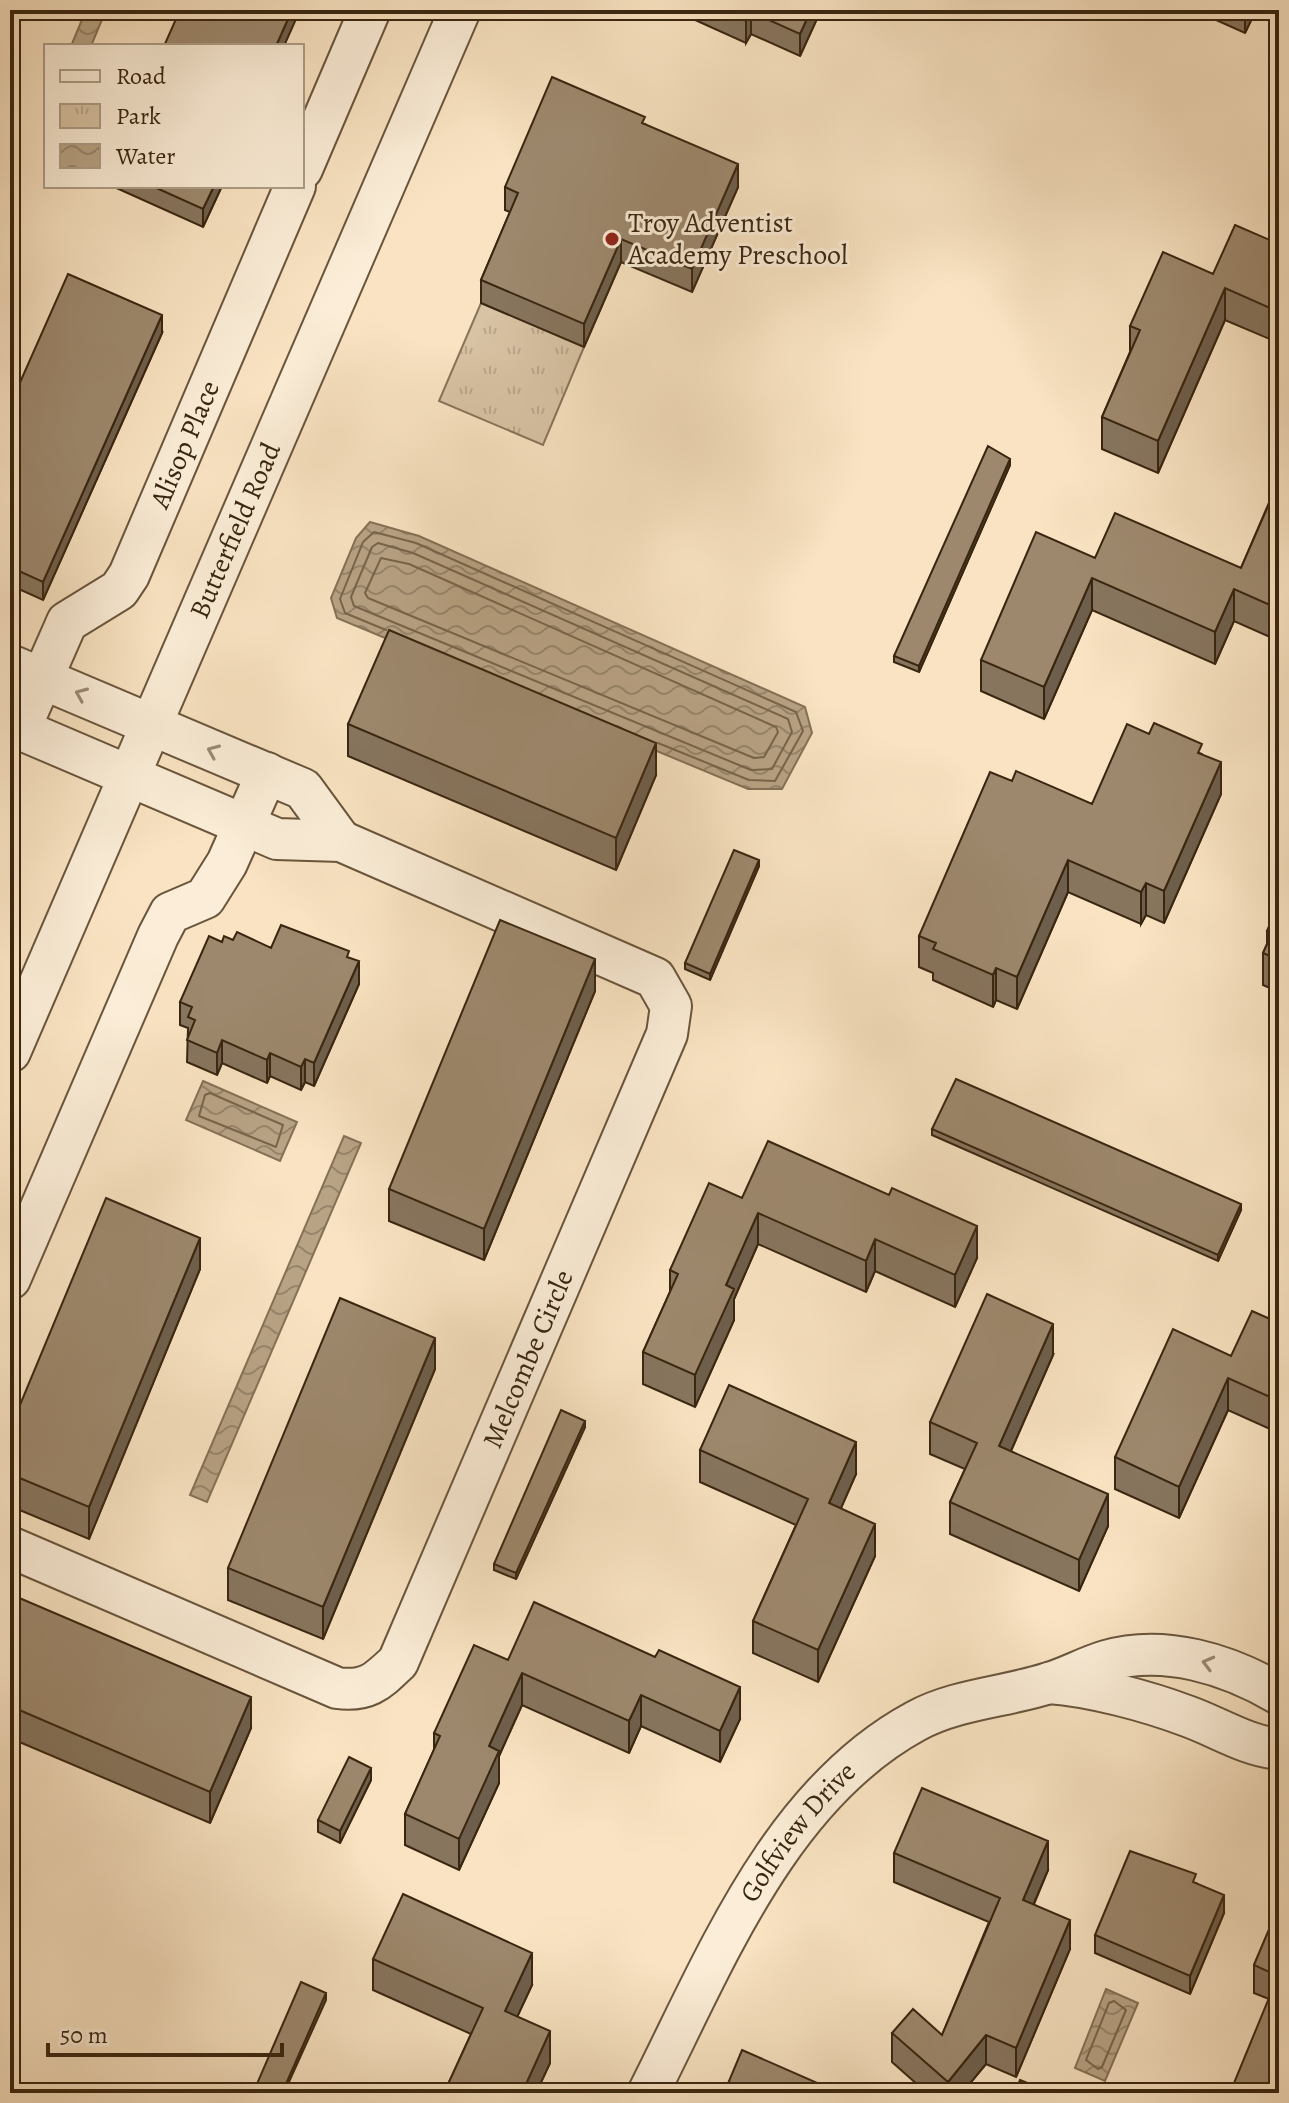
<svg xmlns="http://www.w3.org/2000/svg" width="1289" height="2103" viewBox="0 0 1289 2103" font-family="Alegreya,serif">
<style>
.park{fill:url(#park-tufts);stroke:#88745a;stroke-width:2}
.water{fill:url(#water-waves);stroke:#857156;stroke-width:2}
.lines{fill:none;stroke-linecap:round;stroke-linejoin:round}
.shore{stroke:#78644a;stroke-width:2}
.minor-casing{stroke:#69553c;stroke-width:44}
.minor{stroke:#fbedd7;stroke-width:40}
.wall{fill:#87755e;stroke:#392610;stroke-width:2}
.shaded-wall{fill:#6e5f4c;stroke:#392610;stroke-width:2}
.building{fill:#9d886d;stroke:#392610;stroke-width:2}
.oneway{stroke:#9a8a74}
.poi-dot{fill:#8f2418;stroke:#fbedd7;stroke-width:3}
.labels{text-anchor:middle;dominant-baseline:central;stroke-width:6;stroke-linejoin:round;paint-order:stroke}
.poi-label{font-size:28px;fill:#392610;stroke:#fbedd7;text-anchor:start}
.street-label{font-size:28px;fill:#392610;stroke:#fbedd7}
</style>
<defs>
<pattern id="park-tufts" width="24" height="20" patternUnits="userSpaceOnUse" patternTransform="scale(2)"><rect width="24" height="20" fill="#d8c3a4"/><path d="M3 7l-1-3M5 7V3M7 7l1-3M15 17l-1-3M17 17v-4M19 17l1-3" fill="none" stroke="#baa78c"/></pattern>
<pattern id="water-waves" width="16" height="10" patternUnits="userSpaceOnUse" patternTransform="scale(2)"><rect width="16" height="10" fill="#b8a385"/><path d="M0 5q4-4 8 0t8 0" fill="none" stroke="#97856b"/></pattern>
</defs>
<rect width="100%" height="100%" fill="#f9e3c2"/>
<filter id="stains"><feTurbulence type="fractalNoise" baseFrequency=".0025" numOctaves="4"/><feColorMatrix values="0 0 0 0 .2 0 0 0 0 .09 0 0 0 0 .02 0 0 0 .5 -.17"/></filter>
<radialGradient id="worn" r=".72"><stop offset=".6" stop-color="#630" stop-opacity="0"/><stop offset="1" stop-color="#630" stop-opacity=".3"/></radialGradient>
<path class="park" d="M481,303L584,347L543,445L439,401Z"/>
<path class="water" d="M86,10H106L91,46H71Z
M370,522L419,536L805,707L812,733L782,789H748L337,618L331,598L356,538Z
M203,1081L297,1122L280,1161L186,1120Z
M344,1136L361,1143L207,1502L190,1495Z
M1106,1989L1138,2003L1105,2081L1075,2068Z"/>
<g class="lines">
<path class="shore" d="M378,543L413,553L788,719L792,732L772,769L751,770L354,606L351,597L372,547Z
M381,558L409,564L776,727L778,732L764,757L754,758L368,598L365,593Z
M386,630L345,613L340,599L363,542L374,532L416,543L796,712L803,731L775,781L749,780L658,743
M210,1093L283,1125L276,1147L199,1116L205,1095Z
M1114,2001L1126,2010L1102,2067L1098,2069L1086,2060L1109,2003Z"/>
<g class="minor-casing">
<g id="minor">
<path d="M302,169L370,10"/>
<path d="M10,665L303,789L341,841"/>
<path d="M10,725L277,839L341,841L655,978L671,1006L667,1034L398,1662C377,1682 367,1692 337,1688L10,1547"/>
<path id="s1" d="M20,729L67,622L119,590L129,575L295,186"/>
<path id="s2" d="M10,1052L460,10"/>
<path d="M10,1279L158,936L170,913L205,898L227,863L267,773"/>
<path d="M1049,1683C1091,1686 1147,1701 1187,1716C1218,1727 1246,1746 1279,1749"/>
<path id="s3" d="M648,2093C715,1961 779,1795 916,1721C956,1699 1006,1697 1049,1683C1069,1677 1086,1667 1106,1661C1164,1644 1228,1664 1279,1694"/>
</g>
</g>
<use href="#minor" class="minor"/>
</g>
<path class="wall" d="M673,10H821L800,56L751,34L746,43Z
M1196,10H1256L1245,33L1196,11Z
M645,124L738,187L692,292L621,262L584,347L481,303V280L510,212L505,210V187Z
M112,186H222L203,227Z
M1279,244V343L1225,320L1158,473L1102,449V417L1130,352V326Z
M162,333L43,600L10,585V405Z
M1279,453V641L1234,621L1215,664L1092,610L1044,719L981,691V660L1095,558L1241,568L1277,484V457Z
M1010,465L919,672L894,662V656Z
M348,724L656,775L616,870L348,756Z
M1149,734L1202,754L1221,794L1164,923L1146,915L1141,924L1068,892L1017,1009L996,1000L993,1007L933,980V973L919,967V936L1012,781L1092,804Z
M759,866L710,980L685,969V963Z
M1279,905V992L1263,985V953L1267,944V931Z
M233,940L271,948L349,958L359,984L314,1086L305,1082L301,1090L270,1076L267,1083L222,1063L217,1075L187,1062L188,1028L180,1025V1002L222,942Z
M595,991L484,1260L389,1221V1189Z
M932,1129L1241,1210L1218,1261L932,1135Z
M742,1198L977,1258L955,1307L875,1271L866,1292L758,1244L734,1299V1320L695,1407L643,1384V1352L670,1292V1270Z
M200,1269L89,1539L10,1506V1429Z
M1279,1323V1433L1228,1410L1179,1518L1115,1489V1457L1231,1356Z
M1053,1355L1011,1451L1108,1526L1079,1591L950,1534V1502L965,1469L930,1454V1422Z
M435,1369L323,1639L228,1600V1568Z
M585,1427L516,1579L494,1570V1564Z
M700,1450L856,1474L841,1508L875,1556L818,1682L753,1653V1621L796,1525L700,1482Z
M10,1594L251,1728L210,1823L10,1738Z
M508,1660L740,1719L720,1762L641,1726L629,1753L522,1705L499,1756V1783L459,1870L405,1845V1814L434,1750V1733Z
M371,1780L340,1843L318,1832V1820Z
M894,1853L1048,1870L1034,1904L1070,1949L1016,2077L986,2064L962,2093H927L892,2062V2033L942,2035L989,1922L894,1882Z
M1196,1883L1224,1913L1190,1994L1095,1953V1935Z
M1279,1906V2093L1269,1999L1254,1993V1965Z
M373,1959L532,1985L517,2017L550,2063L536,2093H444L471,2034L373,1990Z"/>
<path class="shaded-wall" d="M17,10H25L10,44V27Z
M292,10H300L284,46H276Z
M811,10H821L800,56V34Z
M1245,10H1256L1245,33Z
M751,12V34L746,43V21Z
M738,164V187L692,292V269Z
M214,186H222L203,227V209Z
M621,239V262L584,347V324Z
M1225,288V320L1158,473V441Z
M162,315V333L43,600V582Z
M1010,459V465L919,672V666Z
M1092,578V610L1044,719V687Z
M1234,589V621L1215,664V632Z
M656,743V775L616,870V838Z
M1221,762V794L1164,923V891Z
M759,860V866L710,980V974Z
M1068,860V892L1017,1009V977Z
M1146,883V915L1141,924V892Z
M595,959V991L484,1260V1229Z
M359,961V984L314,1086V1063Z
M996,968V1000L993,1007V975Z
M222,1040V1063L217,1075V1053Z
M270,1053V1076L267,1083V1060Z
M305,1059V1082L301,1090V1067Z
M1241,1204V1210L1218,1261V1255Z
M758,1213V1244L734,1299V1320L695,1407V1375L726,1285Z
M977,1226V1258L955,1307V1275Z
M200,1238V1269L89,1539V1507Z
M875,1239V1271L866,1292V1261Z
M1053,1324V1355L999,1478V1446Z
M435,1338V1369L323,1639V1607Z
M1228,1378V1410L1179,1518V1487Z
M585,1421V1427L516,1579V1573Z
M856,1442V1474L829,1535V1503Z
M1108,1494V1526L1079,1591V1560Z
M875,1524V1556L818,1682V1650Z
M522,1673V1705L499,1756V1783L459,1870V1839L489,1746Z
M740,1687V1719L720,1762V1731Z
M641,1695V1726L629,1753V1721Z
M251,1697V1728L210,1823V1792Z
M371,1768V1780L340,1843V1831Z
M1048,1841V1870L1023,1929V1900Z
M1224,1895V1913L1190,1994V1976Z
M1070,1920V1949L1016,2077V2048Z
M532,1953V1985L505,2043V2011Z
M326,1993V2000L284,2093H282Z
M550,2031V2063L536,2093H522Z
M986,2035V2064L962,2093H948V2082Z"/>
<path class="building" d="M10,10H17L10,27Z
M180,10H292L276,46H164Z
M722,10H811L800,34L751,12L746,21Z
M552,77L645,117L642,123L738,164L692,269L621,239L584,324L481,280L518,193L505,187Z
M152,186H214L203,209Z
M1235,225L1279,244V312L1225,288L1158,441L1102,417L1140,330L1130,326L1163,252L1213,274Z
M68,274L162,315L43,582L10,567V405Z
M988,446L1010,459L919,666L894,656Z
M1279,481V609L1234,589L1215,632L1092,578L1044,687L981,660L1036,532L1095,558L1115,513L1241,568Z
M389,630L656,743L616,838L348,724Z
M1154,723L1202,744L1198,753L1221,762L1164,891L1146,883L1141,892L1068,860L1017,977L996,968L993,975L933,949L936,943L919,936L990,772L1012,781L1016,771L1092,804L1127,724L1149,734Z
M734,850L759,860L710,974L685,963Z
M1279,905V960L1263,953L1272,934L1267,931Z
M500,920L595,959L484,1229L389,1189Z
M281,925L349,951L347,957L359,961L314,1063L305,1059L301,1067L270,1053L267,1060L222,1040L217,1053L187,1040L195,1020L188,1017L192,1007L180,1002L209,936L222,942L224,936L233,940L237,932L271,948Z
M956,1079L1241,1204L1218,1255L932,1129Z
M768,1141L889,1195L892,1188L977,1226L955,1275L875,1239L866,1261L758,1213L726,1285L734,1289L695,1375L643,1352L678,1274L670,1270L709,1183L742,1198Z
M106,1198L200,1238L89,1507L10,1474V1429Z
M987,1294L1053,1324L999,1446L1108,1494L1079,1560L950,1502L977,1443L930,1422Z
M340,1298L435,1338L323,1607L228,1568Z
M1252,1311L1279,1323V1401L1228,1378L1179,1487L1115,1457L1173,1329L1231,1356Z
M729,1385L856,1442L829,1503L875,1524L818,1650L753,1621L808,1499L700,1450Z
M561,1410L585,1421L516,1573L494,1564Z
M10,1594L251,1697L210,1792L10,1706Z
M534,1602L655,1657L659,1650L740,1687L720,1731L641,1695L629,1721L522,1673L489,1746L499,1751L459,1839L405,1814L440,1736L434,1733L474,1645L508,1660Z
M349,1757L371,1768L340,1831L318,1820Z
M922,1788L1048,1841L1023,1900L1070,1920L1016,2048L986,2035L948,2082L892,2033L913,2009L942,2035L1000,1898L894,1853Z
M1130,1851L1196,1874L1193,1882L1224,1895L1190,1976L1095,1935Z
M403,1894L532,1953L505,2011L550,2031L522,2093H444L483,2008L373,1959Z
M1279,1906V2092L1213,2093L1218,2083L1232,2088L1278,1976L1254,1965Z
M301,1982L326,1993L282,2093H253Z
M742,2050L840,2093H724Z
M1020,2080L1052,2093H1015Z"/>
<defs><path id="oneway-chevron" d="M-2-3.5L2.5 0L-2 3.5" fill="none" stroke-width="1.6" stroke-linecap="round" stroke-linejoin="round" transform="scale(2)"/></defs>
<g class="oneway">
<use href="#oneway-chevron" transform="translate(81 694) rotate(-157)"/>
<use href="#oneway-chevron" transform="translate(213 751) rotate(-157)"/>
<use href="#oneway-chevron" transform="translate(1208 1663) rotate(-165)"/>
</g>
<circle class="poi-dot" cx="612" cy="239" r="8"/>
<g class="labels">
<g class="poi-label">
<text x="628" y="223">Troy Adventist<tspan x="628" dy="32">Academy Preschool</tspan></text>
</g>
<g class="street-label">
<text stroke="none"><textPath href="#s1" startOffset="338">Alisop Place</textPath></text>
<text stroke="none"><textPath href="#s2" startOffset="568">Butterfield Road</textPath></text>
<text transform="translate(528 1359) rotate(-67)">Melcombe Circle</text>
<text stroke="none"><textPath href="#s3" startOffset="302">Golfview Drive</textPath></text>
</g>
</g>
<rect width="1289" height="2103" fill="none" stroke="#f9e3c2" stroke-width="40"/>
<rect x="12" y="12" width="1265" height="2079" fill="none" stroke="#392610" stroke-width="4"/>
<rect x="20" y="20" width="1249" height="2063" fill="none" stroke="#392610" stroke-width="2"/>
<rect x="44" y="44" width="260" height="144" fill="#fbedd7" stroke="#ad9d87" stroke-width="2"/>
<rect x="60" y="70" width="40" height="12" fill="#fbedd7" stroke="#ad9d87" stroke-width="2"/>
<text x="116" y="84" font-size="24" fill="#392610">Road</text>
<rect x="60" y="104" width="40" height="24" fill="url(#park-tufts)" stroke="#ad9d87" stroke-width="2"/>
<text x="116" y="124" font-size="24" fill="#392610">Park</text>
<rect x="60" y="144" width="40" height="24" fill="url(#water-waves)" stroke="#ad9d87" stroke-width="2"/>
<text x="116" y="164" font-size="24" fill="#392610">Water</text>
<path d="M48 2043v12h234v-12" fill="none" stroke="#392610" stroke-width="4"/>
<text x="60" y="2043" font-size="24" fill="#392610" stroke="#fbedd7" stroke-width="6" paint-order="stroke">50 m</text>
<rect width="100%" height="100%" filter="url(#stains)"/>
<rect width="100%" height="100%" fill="url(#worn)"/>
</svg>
